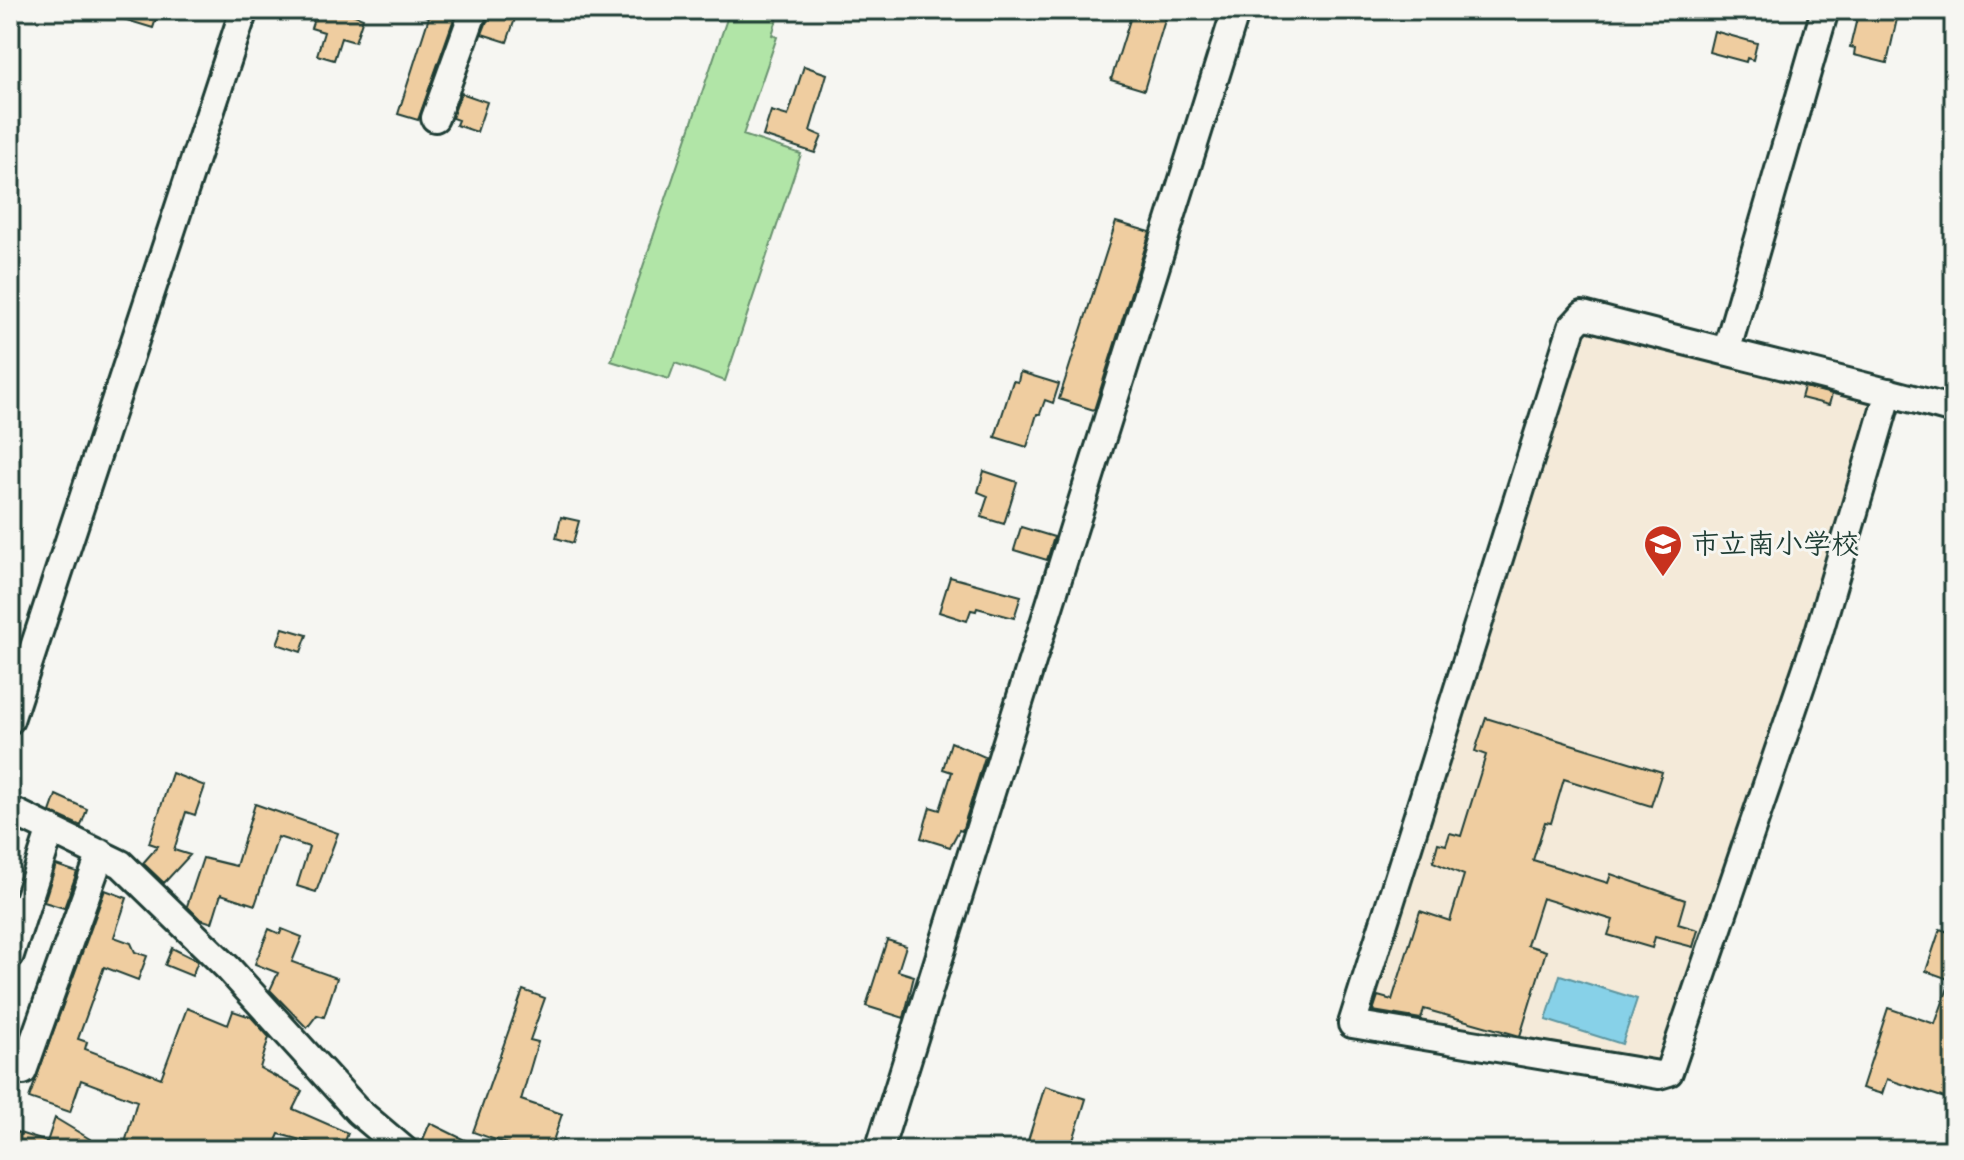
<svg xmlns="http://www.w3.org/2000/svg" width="1964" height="1160" viewBox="0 0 1964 1160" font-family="'Architects Daughter','Klee One',sans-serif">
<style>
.built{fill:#f4ead9}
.green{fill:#b1e5a7;stroke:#68916e;stroke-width:2}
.water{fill:#87d1e8;stroke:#5d96a0;stroke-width:2}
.building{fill:#efcda0;stroke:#1f3d34;stroke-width:2}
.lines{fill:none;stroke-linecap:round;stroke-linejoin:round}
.street-casing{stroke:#1f3d34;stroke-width:32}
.street{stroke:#f6f6f2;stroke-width:26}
.labels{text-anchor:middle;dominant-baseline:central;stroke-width:6;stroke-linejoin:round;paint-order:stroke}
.poi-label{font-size:28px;font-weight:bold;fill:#1f3d34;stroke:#f6f6f2;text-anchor:start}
</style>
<rect width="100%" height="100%" fill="#f6f6f2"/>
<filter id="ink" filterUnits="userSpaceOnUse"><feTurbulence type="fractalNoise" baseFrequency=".0125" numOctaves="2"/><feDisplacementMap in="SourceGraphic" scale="16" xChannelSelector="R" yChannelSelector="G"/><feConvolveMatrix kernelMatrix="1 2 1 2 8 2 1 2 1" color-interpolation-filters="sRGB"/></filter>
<g filter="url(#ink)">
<path class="built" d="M1595,328L1882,401L1668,1065L1361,1018L1577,339Z"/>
<path class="green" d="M730,10H780L772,35L777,37L743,135L801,154L725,381L675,363L669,379L611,361Z"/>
<path class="water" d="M1560,975L1637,999L1622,1044L1546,1020Z"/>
<path class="building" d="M107,10H159L153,28L107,14Z
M317,10H353L352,14L363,18L355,42L341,38L334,60L317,55L324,32L311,28Z
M419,10H457L418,120L398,114L429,17L419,14Z
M1133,10H1168L1144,90L1111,80Z
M1859,10H1899L1887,63L1854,55L1855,48L1850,47Z
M491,11L515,19L507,42L482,34Z
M1714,31L1757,43L1753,60L1747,58L1746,62L1709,52Z
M804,66L827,74L810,131L822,136L815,153L763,136L771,111L788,116Z
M461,93L487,102L477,132L456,125L458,120L452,118Z
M1116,222L1150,232L1094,410L1059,399Z
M1020,372L1059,384L1053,403L1045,400L1040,414H1037L1027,447L995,437L1013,381L1018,382Z
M1804,387L1832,394L1829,405L1801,398Z
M984,471L1017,482L1004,524L981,517L988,496L978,492Z
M561,517L579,521L573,543L556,538Z
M1021,527L1054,537L1047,560L1014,550Z
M950,577L1021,596L1014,618L977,608L976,611L971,610L967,621L939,612Z
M283,628L307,635L301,652L277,644Z
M1486,718L1662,772L1651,806L1564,779L1551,823L1545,822L1533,860L1608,883L1611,874L1685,900L1678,924L1698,930L1693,947L1655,937L1652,948L1608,935L1613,920L1542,898L1527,945L1546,951L1520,1036L1424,1009L1421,1019L1373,1011L1378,996L1392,1000L1420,911L1450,921L1464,875L1433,862L1438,843L1446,845L1450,833L1461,836L1486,755L1475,751Z
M951,742L985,757L962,831L959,830L950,847L921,838L930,807L940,810L952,772L943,769Z
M172,773L205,786L195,815L186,812L174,850L190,855L164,883L143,863L158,846L149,843Z
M56,795L87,809L81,826L50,812Z
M255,804L338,833L316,892L297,886L309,847L278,837L255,905L221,894L212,923L200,919L187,906L203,858L236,866Z
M56,865L77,872L64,908L44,902Z
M105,890L127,898L114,937L131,943L135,952L147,956L138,980L104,967L78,1039L87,1042L85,1049L161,1078L187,1008L228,1025L233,1011L251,1017L269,1037L260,1068L302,1091L293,1109L348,1133L342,1150H308L311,1143L279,1134L272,1150H252L232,1142L228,1150H123L137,1101L81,1080L70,1112L29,1098Z
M269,929L280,934L282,929L302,937L292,962L337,978L324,1017L317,1015L307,1028L270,990L278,973L255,964Z
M1940,929L1954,934V981L1926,971Z
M887,940L906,946L898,971L914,976L904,1018L866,1006Z
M172,948L198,961L192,976L165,965Z
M1950,982L1954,983V1101L1887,1079L1882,1094L1862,1088L1888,1008L1935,1024Z
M523,990L545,998L530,1040L538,1042L521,1100L562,1114L550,1150H524L473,1132Z
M1045,1086L1086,1099L1070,1150H1025Z
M55,1118L108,1150H10V1130L47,1142Z
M430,1123L485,1150H433L421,1144Z"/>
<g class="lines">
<g class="street-casing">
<path id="street" d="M435,118L474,10
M1727,349L1825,10
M1889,392L1819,632L1669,1072L1659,1075L1352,1024L1572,327L1583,315C1707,348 1831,376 1954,410
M10,720L244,10
M10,810L121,864L228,968L358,1111L404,1150
M10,955L51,829
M23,1071L101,853
M879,1150L1236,10"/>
</g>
<use href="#street" class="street"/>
</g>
</g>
<defs>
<g id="school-pin" transform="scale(2)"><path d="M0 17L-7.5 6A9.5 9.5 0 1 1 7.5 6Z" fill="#c8321e" stroke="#f6f6f2"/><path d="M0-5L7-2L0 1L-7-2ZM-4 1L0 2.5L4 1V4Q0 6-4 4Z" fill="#fff"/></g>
</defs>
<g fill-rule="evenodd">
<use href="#school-pin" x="1663" y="544"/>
</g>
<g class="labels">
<g class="poi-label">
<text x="1691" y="544">市立南小学校</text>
</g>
</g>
<rect width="1964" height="1160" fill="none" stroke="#f6f6f2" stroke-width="40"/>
<rect x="20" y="20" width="1924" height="1120" fill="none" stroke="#1f3d34" stroke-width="3" filter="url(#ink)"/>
</svg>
